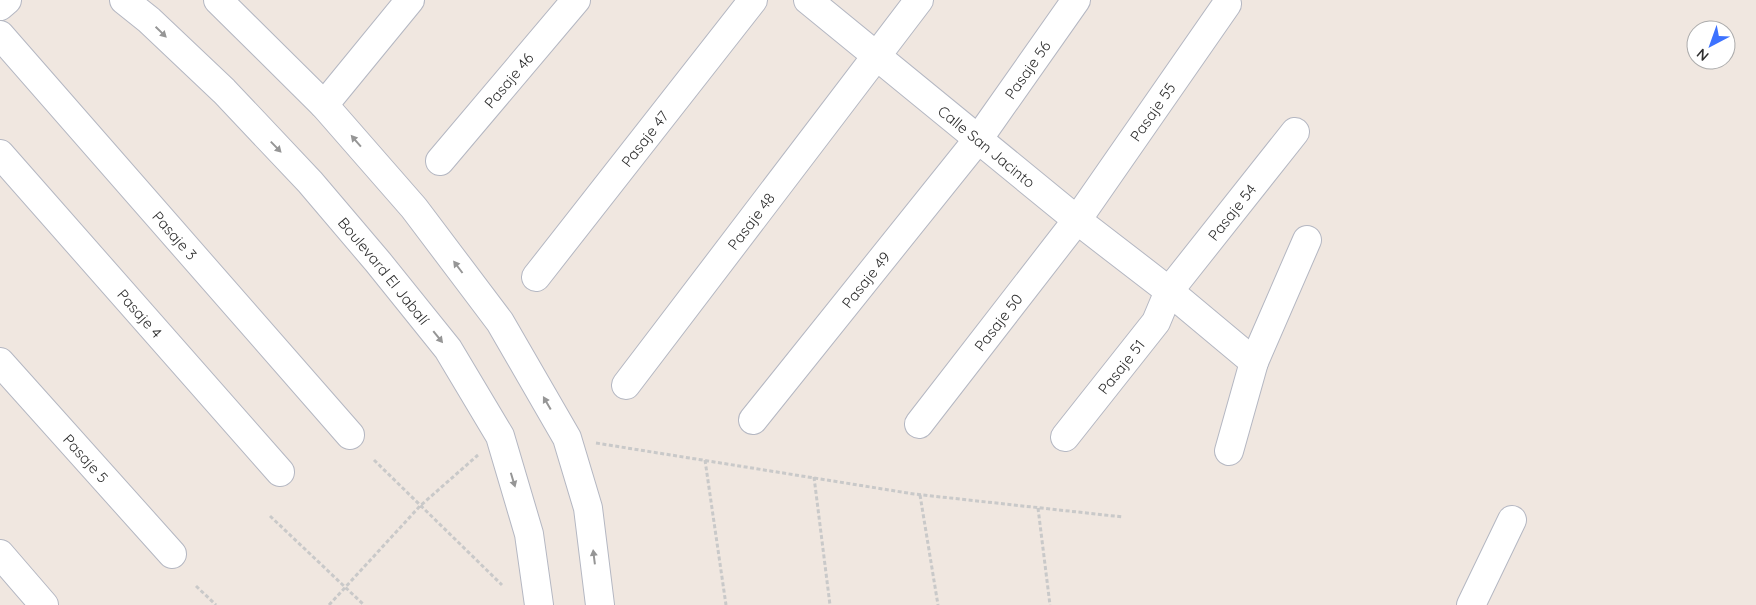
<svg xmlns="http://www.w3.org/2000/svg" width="1756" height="605" viewBox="0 0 1756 605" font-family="Quicksand,sans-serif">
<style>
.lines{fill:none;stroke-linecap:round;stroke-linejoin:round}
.minor-casing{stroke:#b4b7c2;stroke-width:30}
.path{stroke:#c9c9c9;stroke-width:3;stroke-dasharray:4 2.5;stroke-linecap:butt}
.minor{stroke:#fff;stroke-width:28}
.oneway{fill:#969696}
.labels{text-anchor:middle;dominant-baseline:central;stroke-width:5;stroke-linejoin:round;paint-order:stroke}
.street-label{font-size:15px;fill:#2e2e2e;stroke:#fff}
</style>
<rect width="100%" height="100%" fill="#f0e7e0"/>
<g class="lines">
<g class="minor-casing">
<g id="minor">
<path id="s1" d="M124,0L149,20L224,91L310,182L378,262L448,349L500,436L529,534L539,605"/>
<path d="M218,0L324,105L414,208L500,322L567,438L588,508L600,605"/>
<path id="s2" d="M808,0L1077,220L1169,291L1254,362"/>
<path d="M0,6L7,0"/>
<path id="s3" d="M0,35L350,435"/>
<path d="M324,105L410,0"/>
<path id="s4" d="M0,154L280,472"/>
<path id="s5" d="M440,161L576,0"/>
<path id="s6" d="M536,277L753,0"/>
<path id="s7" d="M0,362L172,554"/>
<path id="s8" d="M626,385L919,0"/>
<path id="s9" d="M753,420L979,138L1076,0"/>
<path id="s10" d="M919,424L1077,220L1227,4"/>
<path id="s11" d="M1065,437L1156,322L1169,291L1295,132"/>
<path d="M1229,451L1254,362L1307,240"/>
<path d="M0,554L44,605"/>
<path d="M1471,605L1512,520"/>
</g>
</g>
<path class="path" d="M596,443L914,494L1123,517
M374,460L502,585
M705,460L726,605
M814,477L830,605
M920,495L938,605
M1038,508L1050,605
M270,516L364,605
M196,586L216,605
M329,605L420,506L478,455"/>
<use href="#minor" class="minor"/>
</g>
<defs><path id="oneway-solid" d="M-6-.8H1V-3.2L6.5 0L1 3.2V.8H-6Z" transform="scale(1.25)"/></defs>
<g class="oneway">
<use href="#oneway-solid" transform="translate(161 32) rotate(44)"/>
<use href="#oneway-solid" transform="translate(356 141) rotate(-131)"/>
<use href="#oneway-solid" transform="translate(276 147) rotate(46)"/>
<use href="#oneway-solid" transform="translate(458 267) rotate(-127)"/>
<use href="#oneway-solid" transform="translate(438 337) rotate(51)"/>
<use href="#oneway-solid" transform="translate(547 403) rotate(-120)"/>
<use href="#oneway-solid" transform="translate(513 480) rotate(73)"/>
<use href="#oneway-solid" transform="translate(594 557) rotate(-97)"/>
</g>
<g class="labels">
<g class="street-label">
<text stroke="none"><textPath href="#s9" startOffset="445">Pasaje 56</textPath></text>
<text stroke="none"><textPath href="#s5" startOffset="106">Pasaje 46</textPath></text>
<text stroke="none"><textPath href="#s10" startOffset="390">Pasaje 55</textPath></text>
<text stroke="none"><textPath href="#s6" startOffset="176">Pasaje 47</textPath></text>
<text stroke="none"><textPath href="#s2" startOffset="231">Calle San Jacinto</textPath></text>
<text stroke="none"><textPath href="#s11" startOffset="281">Pasaje 54</textPath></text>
<text stroke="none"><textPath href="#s8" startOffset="206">Pasaje 48</textPath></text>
<text stroke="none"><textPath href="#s3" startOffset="266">Pasaje 3</textPath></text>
<text stroke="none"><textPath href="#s1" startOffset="376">Boulevard El Jabalí</textPath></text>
<text stroke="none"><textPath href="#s9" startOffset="180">Pasaje 49</textPath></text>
<text stroke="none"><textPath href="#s4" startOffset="212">Pasaje 4</textPath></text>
<text stroke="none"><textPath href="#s10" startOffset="129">Pasaje 50</textPath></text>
<text stroke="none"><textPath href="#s11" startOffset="90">Pasaje 51</textPath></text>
<text stroke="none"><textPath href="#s7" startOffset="129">Pasaje 5</textPath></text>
</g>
</g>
<g transform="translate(1711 45) rotate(221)"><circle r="24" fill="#ffffff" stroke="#ababab"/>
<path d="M0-4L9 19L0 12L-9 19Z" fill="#3d72ff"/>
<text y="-8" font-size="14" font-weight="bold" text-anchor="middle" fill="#2e2e2e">N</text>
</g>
</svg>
